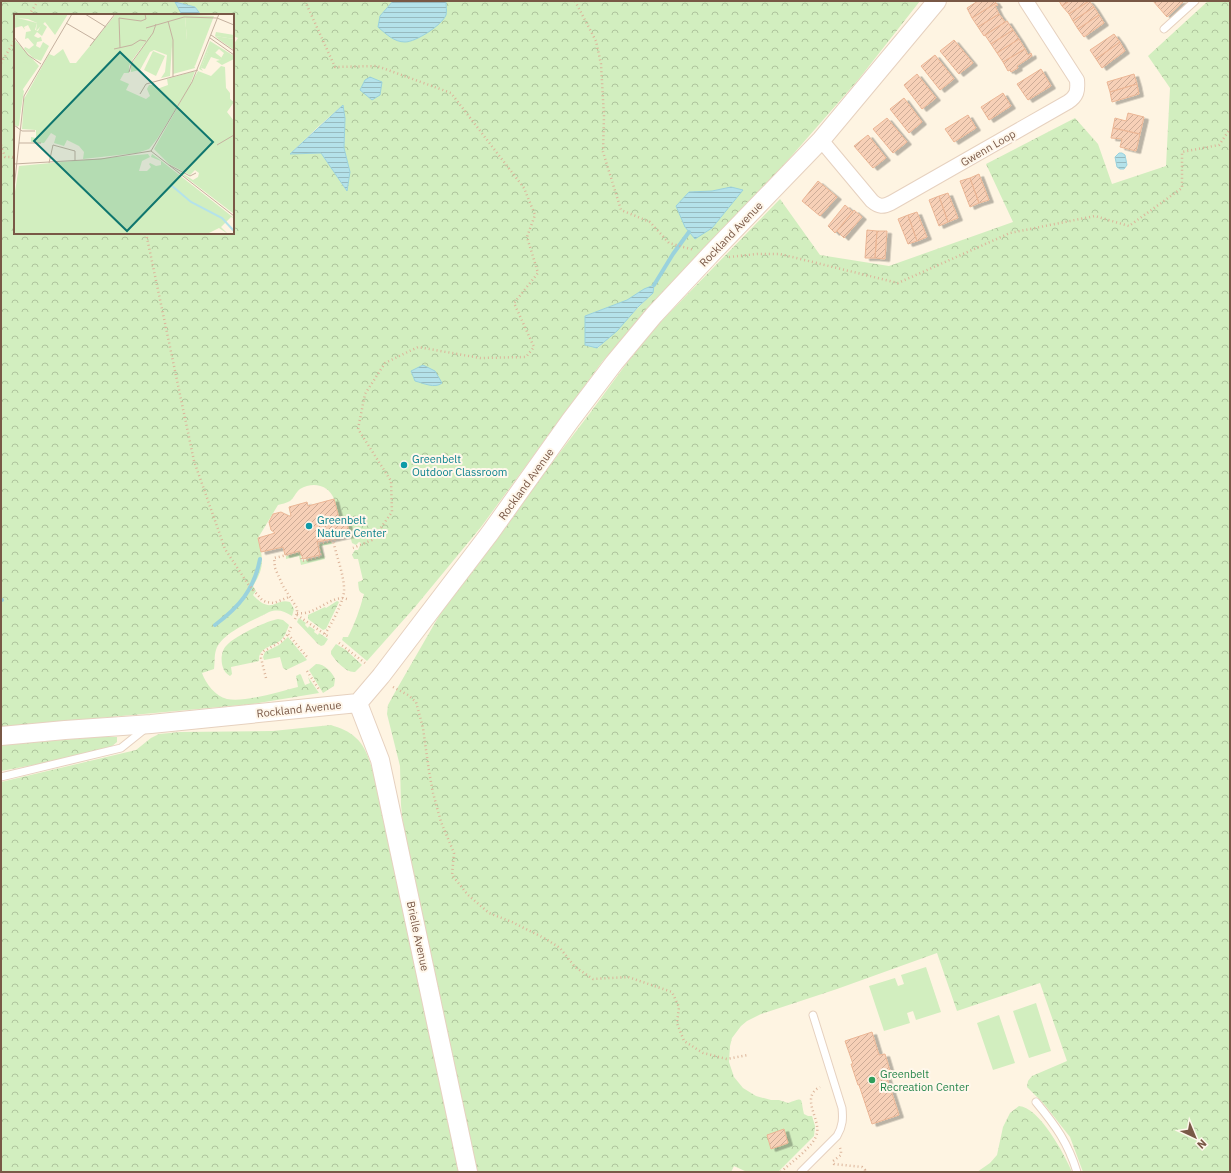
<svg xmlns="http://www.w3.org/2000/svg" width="1231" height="1173" viewBox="0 0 1231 1173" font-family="'IBM Plex Sans',sans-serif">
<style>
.forest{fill:url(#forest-crowns);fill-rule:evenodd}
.garden{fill:#d2eebf}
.water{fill:url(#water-rules);stroke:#9ad2dd}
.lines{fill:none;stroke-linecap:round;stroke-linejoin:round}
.stream{stroke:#9ad2dd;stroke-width:4}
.building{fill:url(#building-hatch);stroke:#ebb695;filter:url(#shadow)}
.service-casing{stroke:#e6d1bf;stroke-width:9}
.minor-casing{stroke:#e6d1bf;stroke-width:16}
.tertiary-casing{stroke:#e6d1bf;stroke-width:20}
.path{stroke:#dcb49a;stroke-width:2.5;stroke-dasharray:1 3;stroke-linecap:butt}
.service{stroke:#fff;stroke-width:7}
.minor{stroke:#fff;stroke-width:14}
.tertiary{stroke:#fff;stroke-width:18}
.culture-dot{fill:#0f9aa8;stroke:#fff7eb;stroke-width:1.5}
.leisure-dot{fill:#2e9e5b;stroke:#fff7eb;stroke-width:1.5}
.labels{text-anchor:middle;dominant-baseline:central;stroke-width:4;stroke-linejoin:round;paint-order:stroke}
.street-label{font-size:11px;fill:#795846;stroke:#fff7eb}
.culture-label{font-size:11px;fill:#0d838f;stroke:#fff7eb;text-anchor:start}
.leisure-label{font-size:11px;fill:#27864d;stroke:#fff7eb;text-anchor:start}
.inset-river{fill:none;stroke:#b4e2ea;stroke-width:2}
.inset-road{fill:none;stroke:#c5b19f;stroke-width:1}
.view{fill:#0f766e;fill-opacity:0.15;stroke:#0f766e;stroke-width:2}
.inset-edge{fill:none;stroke:#795846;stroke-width:2}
</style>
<defs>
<pattern id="forest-crowns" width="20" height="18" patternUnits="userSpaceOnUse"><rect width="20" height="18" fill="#d2eebf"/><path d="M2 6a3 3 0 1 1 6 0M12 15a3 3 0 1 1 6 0" fill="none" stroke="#afc49d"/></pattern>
<pattern id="water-rules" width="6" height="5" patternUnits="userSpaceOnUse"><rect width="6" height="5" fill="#b4e2ea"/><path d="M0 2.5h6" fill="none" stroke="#97babf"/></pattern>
<pattern id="building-hatch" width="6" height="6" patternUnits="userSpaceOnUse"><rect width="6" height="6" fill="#f7d0b7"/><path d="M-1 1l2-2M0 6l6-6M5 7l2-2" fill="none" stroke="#cdac97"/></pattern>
<filter id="shadow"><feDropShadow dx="4.5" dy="2.5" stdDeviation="0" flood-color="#0004"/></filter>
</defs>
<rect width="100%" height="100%" fill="#fef4e2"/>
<path class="forest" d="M1,1H393L380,16L446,2L445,1H920L858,80L754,199L653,304L602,362L481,527L415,607L367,661L342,640L343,637H348C355,623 360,609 364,594C358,592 359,589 358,582L363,580L358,559H354L352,555L355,550H358L361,543L359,542L356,545L352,543L346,520L335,522L334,520L339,518C337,512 337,505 334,499C329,485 313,481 300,489C296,492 294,498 290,501C287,503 281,504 278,505L258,538C263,559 265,567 253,586L256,591L253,595C272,616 275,597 290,602L294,609L292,616C284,611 278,609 269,612C254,620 221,633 216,650C214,656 215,663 214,669L202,673C206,684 215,696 227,699C244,703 281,691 298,687L296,676L300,674L301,675L305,685L310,683L308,677L319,693L253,704L1,727ZM176,2L195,7L201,15H233V36L238,38L233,45V233H15V15H182ZM343,105L345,118L344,148L350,172L346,190L321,153L300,154L291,153L319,126ZM731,187L742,190L712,228L695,238L685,227L689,192L712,191ZM653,293C634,311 617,331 598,348L585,345V316L627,300Z
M1208,1H1230V1172H1083L1070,1137L1044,1104L1027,1087L1028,1081L1032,1076L1067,1061L1040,983L957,1011L937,953L837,989L761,1014L747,1021L741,1026L732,1038L730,1046L729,1062L734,1077L743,1088L756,1096L771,1100H779L788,1103C805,1097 800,1098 804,1114L808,1116H812L815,1126L814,1136L778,1172H747L734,1166L731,1172H477L403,825L401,805L400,766L387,714L388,705L394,694L451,595L590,413L646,337L780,199L820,255L889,266L1013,222L986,164L1075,118L1098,144L1112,184L1166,166L1170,88L1148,56Z
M337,601L339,602L326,629L323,630L308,619V615L325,607L326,608Z
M299,618L306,623L305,625L308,628L309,626L315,630L314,632L318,635L319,633L328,639L324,645L321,646L318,644L297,622Z
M278,619L283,620L289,625C287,630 285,636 281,640C273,647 258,647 259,661L231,667L232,674L230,676C225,673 223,669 222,664C221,658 222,650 226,646C233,637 266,621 278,619Z
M288,637L307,660L286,670L283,668L280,657L264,660L263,657L265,652L279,645Z
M336,644L346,650L362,665L355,672C346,673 336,661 331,654V651Z
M316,664C325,664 332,672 335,679L334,686L323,693L309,670Z
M331,725C340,728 349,731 356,738C368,748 373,772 377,787L459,1172H1V782L136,750L151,738L159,734L180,732L273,731Z
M97,737H117V742L111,747L60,760L1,771V745Z
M1019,1106C1039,1107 1065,1155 1072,1172H977L990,1163L997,1155L1003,1127L1010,1113Z"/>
<path class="garden" d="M331,541L332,544L321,546L325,559L301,565L299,556L286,559V556L300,552L302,561L322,556L319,544Z
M926,967L941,1012L916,1020L913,1011L907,1013L910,1023L884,1031L869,986L895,978L898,986L904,984L901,975Z
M1036,1003L1051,1051L1029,1058L1013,1011Z
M999,1015L1015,1063L993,1070L977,1023Z"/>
<path class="water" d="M393,1H445L446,2C446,6 447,11 446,15C442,25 416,42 405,42C394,42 386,34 378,27L380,16Z
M175,2L195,7L201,15H182Z
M370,77L382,82L380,95L372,100L360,90L365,80Z
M343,105L345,118L344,148L350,172L347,191L321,153L290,154Z
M1119,153H1122L1125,155L1127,165L1124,169H1120L1117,167L1115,157Z
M731,187L743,190L712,228L695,239L685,227L676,206L689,192L712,191Z
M654,285L653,293L638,307L617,331L597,348L585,345V316L627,300L644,289Z
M423,365L435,371L442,383C435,389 423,383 415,381L411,371Z"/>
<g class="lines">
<path class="stream" d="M654,285L673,254L689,232
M1,600H2
M215,625C239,607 254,590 260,559"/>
</g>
<path class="building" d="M978,1H995L996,3L972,18L967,8Z
M1059,1H1069L1062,6Z
M1069,1H1089L1069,14L1062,6Z
M1089,1L1094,7L1073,21L1069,14Z
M1153,1H1184L1167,17Z
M996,3L998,5L995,6L999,14L978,27L972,18Z
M1094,7L1099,15L1078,29L1073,21Z
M999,14L1005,22L984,36L978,27Z
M1099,15L1104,23L1084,37L1078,29Z
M1007,21L1013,30L991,44L985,35Z
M1013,30L1019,39L997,53L991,44Z
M1114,34L1120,42L1096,59L1090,50Z
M1019,39L1025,49L1003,62L997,53Z
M954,40L973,63L959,74L940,51Z
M1120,42L1125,51L1102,68L1096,59Z
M1025,49L1028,55L1031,53L1032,56L1017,66L1018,68L1011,72L1010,70L1008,71L1003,62Z
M935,55L954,79L940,90L921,66Z
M1041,69L1051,86L1028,100L1017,84Z
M917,74L936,98L922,109L904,85Z
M1134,74L1137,84L1110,92L1107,82Z
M1137,84L1139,94L1112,102L1110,92Z
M1003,93L1011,106L989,120L981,107Z
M904,98L922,122L909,133L890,109Z
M1128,113L1144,117L1140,134L1113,128L1115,118L1126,121Z
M968,115L976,128L954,142L945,129Z
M887,118L907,142L893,153L873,129Z
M1113,128L1140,134L1136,151L1120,147L1122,139L1111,138Z
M868,135L886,158L873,168L854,146Z
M979,174L989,200L979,203L970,178Z
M970,178L979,203L970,207L960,181Z
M818,181L837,197L820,216L802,201Z
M948,193L958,218L948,222L939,196Z
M939,196L948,222L939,226L929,200Z
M845,205L853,212L835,233L828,226Z
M854,210L862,217L844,238L837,231Z
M917,212L927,237L917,241L908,215Z
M908,215L917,241L908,244L898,219Z
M867,230L877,231L875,258H865Z
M877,231H887L885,259L875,258Z
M334,499L339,518L334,520L335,522L346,520L350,535L318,542L317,541L320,555L303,559L300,551L285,555L283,547L261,552L258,538L275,533L271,530L269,522L273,514L281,512L289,516H291L289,507L307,502L308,506Z
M872,1032L879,1055L885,1054L891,1074L886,1075L899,1115L872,1124L859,1085H858L851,1064H853L845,1041Z
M784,1129L788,1143L771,1149L767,1135Z"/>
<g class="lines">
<g class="service-casing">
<path id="service" d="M1164,29L1195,1
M1,777L121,748L146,728
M1036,1102C1056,1126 1068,1143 1077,1172
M801,1172L837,1136C843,1126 843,1118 842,1108L813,1015"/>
</g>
<g class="minor-casing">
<path id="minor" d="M821,140L872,201C879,207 883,207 891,203L1068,102C1077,96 1078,91 1077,80L1026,1"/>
</g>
<g class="tertiary-casing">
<path id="tertiary" d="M358,703L380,760L468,1172
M1,736L65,730L151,724L358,703L381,676L490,533L570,421L614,363L654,315L710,255L821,140L937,1"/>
</g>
<path class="path" d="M305,1L335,67L377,66L451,93L524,188L535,215L527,237L538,273L514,303L534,347L526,357L480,358L418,347L385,363L365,394L358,429L391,481L392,512L372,540L353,548
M575,1L596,41L601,64L604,116L603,152L621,210L650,222L669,243L694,250
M29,15L38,1
M1,63L15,40
M1,145L5,157H15
M146,233L194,461L225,549L248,584L262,600L266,602L274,603L289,597
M729,257L757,254H780L898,283L1010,233L1095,216L1129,226L1182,188V152L1219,145L1230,129
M297,613C316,616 331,594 347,599
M297,615L329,637
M295,619L297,613V608L283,586L275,568L274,558L300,552L302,561L321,556L318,544L338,539
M291,627L288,634L307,657
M325,634C332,623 342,605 344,592C345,577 336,555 333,540
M339,643L365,663
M307,671L320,691
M266,678L261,658L262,653L264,651L282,641L288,634
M393,687L408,695L416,702L423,728L429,771L433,793L441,822L454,853L452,875L468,895L489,913L512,922L546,939L560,948L575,967L593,979L628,977L672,992L679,1007L677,1023L684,1041L703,1053L727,1059L748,1055
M840,1148L841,1151V1155L833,1161L834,1164L862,1167L865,1170L864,1172
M781,1172C790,1163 815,1146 817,1133C820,1118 800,1097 820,1087"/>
<use href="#service" class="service"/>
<use href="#minor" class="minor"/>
<use href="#tertiary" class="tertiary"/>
</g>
<g class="culture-dot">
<circle cx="404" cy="465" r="4"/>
<circle cx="309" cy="526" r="4"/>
</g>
<circle class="leisure-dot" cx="872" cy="1080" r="4"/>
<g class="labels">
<g class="street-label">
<text transform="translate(988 148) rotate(-30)">Gwenn Loop</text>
<text transform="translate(731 234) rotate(-46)">Rockland Avenue</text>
<text transform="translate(526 484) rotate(-54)">Rockland Avenue</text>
<text transform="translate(299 709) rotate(-6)">Rockland Avenue</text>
<text transform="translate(418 936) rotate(78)">Brielle Avenue</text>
</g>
<g class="culture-label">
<text x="412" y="459">Greenbelt<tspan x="412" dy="13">Outdoor Classroom</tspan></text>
<text x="317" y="520">Greenbelt<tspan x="317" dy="13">Nature Center</tspan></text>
</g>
<g class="leisure-label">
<text x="880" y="1074">Greenbelt<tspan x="880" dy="13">Recreation Center</tspan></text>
</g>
</g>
<g transform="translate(14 14)">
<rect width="220" height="220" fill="#fef4e2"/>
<path d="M0,3L23,9L21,16L24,17L28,9L33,13L28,22L23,18L20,22L24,24L27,23L28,27L23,28L22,32L26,34L29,28L35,32L27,47L19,44L10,35L11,33L15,35L20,31L14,24L11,25L12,18L17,17L14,11L10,13L11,16L8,12L0,14ZM201,22L220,25V36L204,25ZM0,25L25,52L9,75L5,112L0,110ZM196,27L220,42V45L208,51L202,47L206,46L210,39L205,35L201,39L194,37L187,54L189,57L185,55Z" fill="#d2eebf"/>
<path d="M0,0H54L41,21L31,8L22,17L23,9L14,5L2,4ZM102,0L201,1L171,2L173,26L181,54L159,60L158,31L156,62L147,64L151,58L153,41L140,36L136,38L126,56L117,58V51L134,25L119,45L115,52V59H110L106,66L115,70L112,76L132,85L136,82L133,75L135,71H141L143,75L154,71L153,65L181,57L175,74L143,125L135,135L123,139L69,145L70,138L65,132L53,126L50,132L40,129L42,122L37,119L30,129L17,128V123L22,124V116L8,115L10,85L35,40L40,42L49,35L56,49H62ZM202,18L220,21V25L201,22ZM194,37H199L208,44L206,46L197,43L191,55L187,54ZM207,52L211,53L212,74L216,79V85L220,88L213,98L220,107V200L160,154L179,166L184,163L185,159L181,156L176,161L155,150L140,135L184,57L197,62ZM8,75L10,77L4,113L0,110V78ZM134,140L136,143L128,147L125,157H133L137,153L135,150L136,149L142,152L147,151V147L137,143L138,140L145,145L220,204L217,203L207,213L214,220L205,214L193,220H0V184L5,152Z" fill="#d2eebf"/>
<path d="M171,2H200L181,52L169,45L164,39L167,26H173ZM1,33L11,41L2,50L9,48L18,50L11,61L0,54ZM139,37L151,42L142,62L130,56Z" fill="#d2eebf"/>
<path class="inset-river" d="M157,171L177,188L208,204L220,217"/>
<path class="inset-road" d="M71,0L92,13M154,7L159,26V63M52,9L81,26M132,14L170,3L203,4L220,11M197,21L220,37M0,23L14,41L27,50M196,24L220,41M76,32L101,0M106,34L105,4L127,7L132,5L131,0M100,35L118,31L126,26L132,27M115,58L118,48L139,19L142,10M126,80L132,70L184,56M0,111L8,117H21M5,129H27M203,131L220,121M137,137L178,68L205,0M35,149L39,131L61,137V146M0,150L87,145L137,137L220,202M155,151L176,162L182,159M0,175L10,82L58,0"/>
<path class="view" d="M106,38L199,128L113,217L20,127Z"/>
<rect width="220" height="220" class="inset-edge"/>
</g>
<rect width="1231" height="1173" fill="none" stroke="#795846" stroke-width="4"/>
<g transform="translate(1195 1137) rotate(136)" stroke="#fff7eb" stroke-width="3" paint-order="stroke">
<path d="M0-3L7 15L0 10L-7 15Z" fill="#795846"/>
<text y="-6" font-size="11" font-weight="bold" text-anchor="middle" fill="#795846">N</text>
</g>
</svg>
